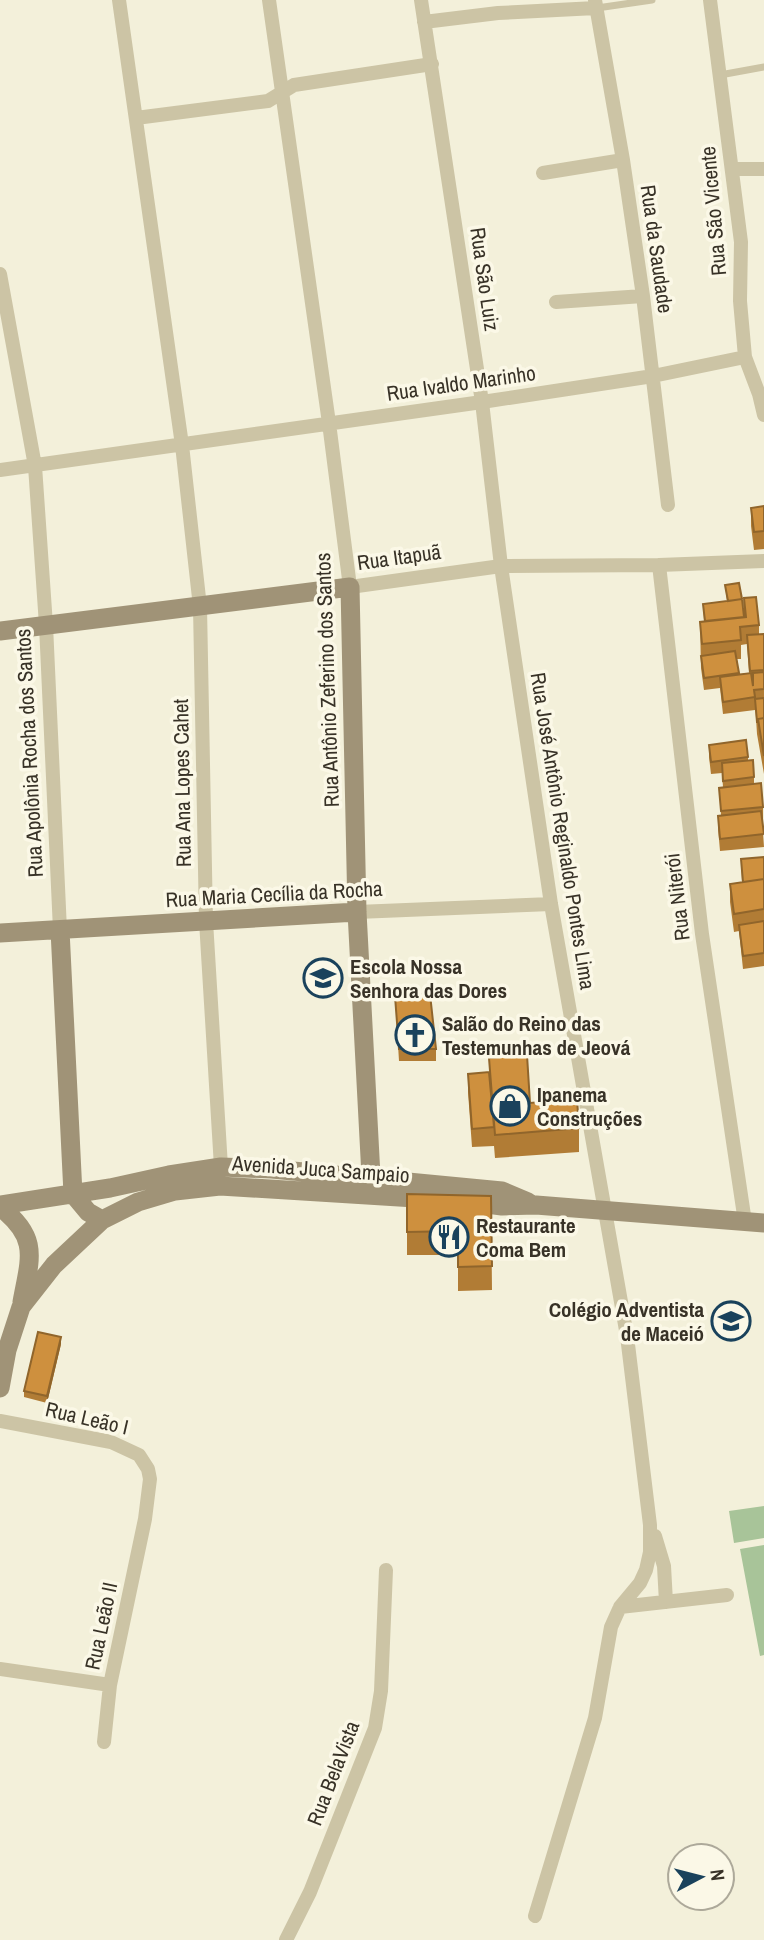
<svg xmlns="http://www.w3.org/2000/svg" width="764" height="1940" viewBox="0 0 764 1940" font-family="'Archivo Narrow',sans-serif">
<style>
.green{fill:#a8c499}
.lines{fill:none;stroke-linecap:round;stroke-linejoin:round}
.lane{stroke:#ccc4a5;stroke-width:7}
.street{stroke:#ccc4a5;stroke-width:14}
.secondary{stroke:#a09377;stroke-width:19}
.wall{fill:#b17c35;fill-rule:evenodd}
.shaded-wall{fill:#90652b}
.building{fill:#ce903e;stroke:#90652b;stroke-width:2}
.labels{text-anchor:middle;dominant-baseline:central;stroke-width:7;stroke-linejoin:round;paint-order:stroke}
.street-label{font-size:21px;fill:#383227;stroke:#fbf8e7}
.poi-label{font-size:21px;font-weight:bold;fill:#383227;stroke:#fbf8e7;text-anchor:start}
</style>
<rect width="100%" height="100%" fill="#f3f0da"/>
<path class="green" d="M764,1506V1538L734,1543L729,1511Z
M764,1545V1655L760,1656L740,1549Z"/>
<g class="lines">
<path class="lane" d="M597,8L652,0
M720,75L764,67"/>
<path class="street" d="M119,0L182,445L200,607L206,921L221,1167
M269,0L329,423L350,587L501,566L659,565L764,561
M421,0L482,402L501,566L551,904L627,1336L650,1525V1552L646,1570L640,1583L620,1607L611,1627L595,1718L535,1916
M595,0L623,160L643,296L668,505
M710,0L741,242L740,301L745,357L759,394L764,415
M424,22L498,13L596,8
M136,118L268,101L294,85L432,64
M732,169H764
M543,173L623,160
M0,274L35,466L46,625L60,930
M556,302L643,296
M0,470L482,402L653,376L745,357
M659,565L702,934L745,1222
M357,912L551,904
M0,1421L111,1442L139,1455L148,1469L150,1479L145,1519L110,1685L104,1742
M655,1536L664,1566L666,1602
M620,1607L727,1595
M0,1669L110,1685
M286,1940L310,1892L375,1728L381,1691L386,1570"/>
<path class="secondary" d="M0,631L350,587L357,912L372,1195
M60,930L73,1194L88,1212L102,1220
M0,933L357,912
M464,1201L502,1206L536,1205L764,1223
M0,1205L110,1188L169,1175L221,1167L272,1169L502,1191L528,1202
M0,1207C40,1238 30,1258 22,1302
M0,1388L7,1350L21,1307L54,1265L102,1220L138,1202L175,1191L220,1186L431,1199"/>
</g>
<path class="wall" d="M764,506V549L754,550L751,526V508Z
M725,585L744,613V598L759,625V634H764V774L757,734L755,702V710L723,714L720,688L704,690L701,668L700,622L704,621L703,604L727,601ZM747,644L749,673L739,674L737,659H741V645Z
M709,745L748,757V761L754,777V784L763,807V819H762L764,847L720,851L718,828V816L721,815L719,788L723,787L722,773L711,774L709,757Z
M764,857V966L743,969L739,931L734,932L730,902V884L742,882L741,859Z
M395,996L436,1049V1061H399Z
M489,1058L530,1103L579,1128V1152L495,1158L494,1146L472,1147L468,1092V1074L489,1072Z
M407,1194L491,1196L492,1290L458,1291V1255H407Z
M61,1344L47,1403L24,1397V1391Z"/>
<path class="shaded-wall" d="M61,1337V1344L47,1403V1396Z"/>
<path class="building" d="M764,506V531L754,532L751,508Z
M739,583L742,599L728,601L725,585Z
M756,597L759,625L740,627L741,640L702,644L700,622L746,617L744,598Z
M742,599L744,617L705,621L703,604Z
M764,634V670L750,671L747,635Z
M735,651L739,673L704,678L701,656Z
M764,672V689L754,690L755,697L723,702L720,677L751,673L753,686V673Z
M764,698V718L758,719V722H757L755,699Z
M764,718V756L758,719Z
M746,740L748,757L711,762L709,745Z
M753,760L754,777L723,781L722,763Z
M761,783L763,807L721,811L719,788Z
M761,811L764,834L720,839L718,816Z
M764,857V879L743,882L741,859Z
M764,879V909L734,914L730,884Z
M764,921V953L743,956L739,925Z
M430,994L436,1049H399L395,996Z
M527,1055L530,1103L577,1099L579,1128L495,1135L489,1058Z
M489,1072L494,1127L472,1129L468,1074Z
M407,1194L491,1196L492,1266L458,1267V1231L407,1232Z
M38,1332L61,1337L47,1396L24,1391Z"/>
<defs>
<g id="school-ring" transform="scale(2.0125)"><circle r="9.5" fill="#fbf8e7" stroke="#1a425c" stroke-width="1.5"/><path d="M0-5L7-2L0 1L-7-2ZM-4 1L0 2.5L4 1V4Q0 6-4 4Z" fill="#1a425c"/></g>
<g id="church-ring" transform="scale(2.0125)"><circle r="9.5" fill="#fbf8e7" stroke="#1a425c" stroke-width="1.5"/><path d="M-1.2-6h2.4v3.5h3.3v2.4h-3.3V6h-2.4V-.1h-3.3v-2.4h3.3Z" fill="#1a425c"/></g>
<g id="shop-ring" transform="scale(2.0125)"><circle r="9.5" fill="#fbf8e7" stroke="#1a425c" stroke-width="1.5"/><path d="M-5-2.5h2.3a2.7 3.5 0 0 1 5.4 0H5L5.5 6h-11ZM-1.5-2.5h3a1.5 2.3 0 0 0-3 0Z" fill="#1a425c"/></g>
<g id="restaurant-ring" transform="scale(2.0125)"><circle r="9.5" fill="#fbf8e7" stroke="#1a425c" stroke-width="1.5"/><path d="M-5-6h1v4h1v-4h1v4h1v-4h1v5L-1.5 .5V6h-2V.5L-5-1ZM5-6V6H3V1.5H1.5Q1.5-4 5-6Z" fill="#1a425c"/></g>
</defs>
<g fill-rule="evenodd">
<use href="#school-ring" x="323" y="978"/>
<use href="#church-ring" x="415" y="1035"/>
<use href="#shop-ring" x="510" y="1106"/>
<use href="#restaurant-ring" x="449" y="1237"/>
<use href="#school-ring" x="731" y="1321"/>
</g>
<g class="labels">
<g class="street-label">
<text transform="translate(713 211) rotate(-95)">Rua São Vicente</text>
<text transform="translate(657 249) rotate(82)">Rua da Saudade</text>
<text transform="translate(485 279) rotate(82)">Rua São Luiz</text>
<text transform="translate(461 383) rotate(-8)">Rua Ivaldo Marinho</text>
<text transform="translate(399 557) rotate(-8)">Rua Itapuã</text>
<text transform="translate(327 680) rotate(-92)">Rua Antônio Zeferino dos Santos</text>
<text transform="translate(29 753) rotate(-93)">Rua Apolônia Rocha dos Santos</text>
<text transform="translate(182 783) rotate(-91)">Rua Ana Lopes Cahet</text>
<text transform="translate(563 831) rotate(81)">Rua José Antônio Reginaldo Pontes Lima</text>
<text transform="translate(274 894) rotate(-3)">Rua Maria Cecília da Rocha</text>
<text transform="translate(677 897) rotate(-97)">Rua Niterói</text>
<text transform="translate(321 1169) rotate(4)">Avenida Juca Sampaio</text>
<text transform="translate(87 1418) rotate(13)">Rua Leão I</text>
<text transform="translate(101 1626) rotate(-78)">Rua Leão II</text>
<text transform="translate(333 1773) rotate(-69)">Rua BelaVista</text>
</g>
<g class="poi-label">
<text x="350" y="966">Escola Nossa<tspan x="350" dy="24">Senhora das Dores</tspan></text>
<text x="442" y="1023">Salão do Reino das<tspan x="442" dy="24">Testemunhas de Jeová</tspan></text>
<text x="537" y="1094">Ipanema<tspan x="537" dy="24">Construções</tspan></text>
<text x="476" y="1225">Restaurante<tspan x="476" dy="24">Coma Bem</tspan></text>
<text x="704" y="1309" text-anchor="end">Colégio Adventista<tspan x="704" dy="24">de Maceió</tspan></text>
</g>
</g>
<g transform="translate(701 1877) rotate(83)"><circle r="33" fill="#fbf8e7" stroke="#ada99a" stroke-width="2"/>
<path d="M0-5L12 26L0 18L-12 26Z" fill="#1a425c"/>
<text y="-10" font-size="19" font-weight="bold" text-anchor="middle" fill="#383227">N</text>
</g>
</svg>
